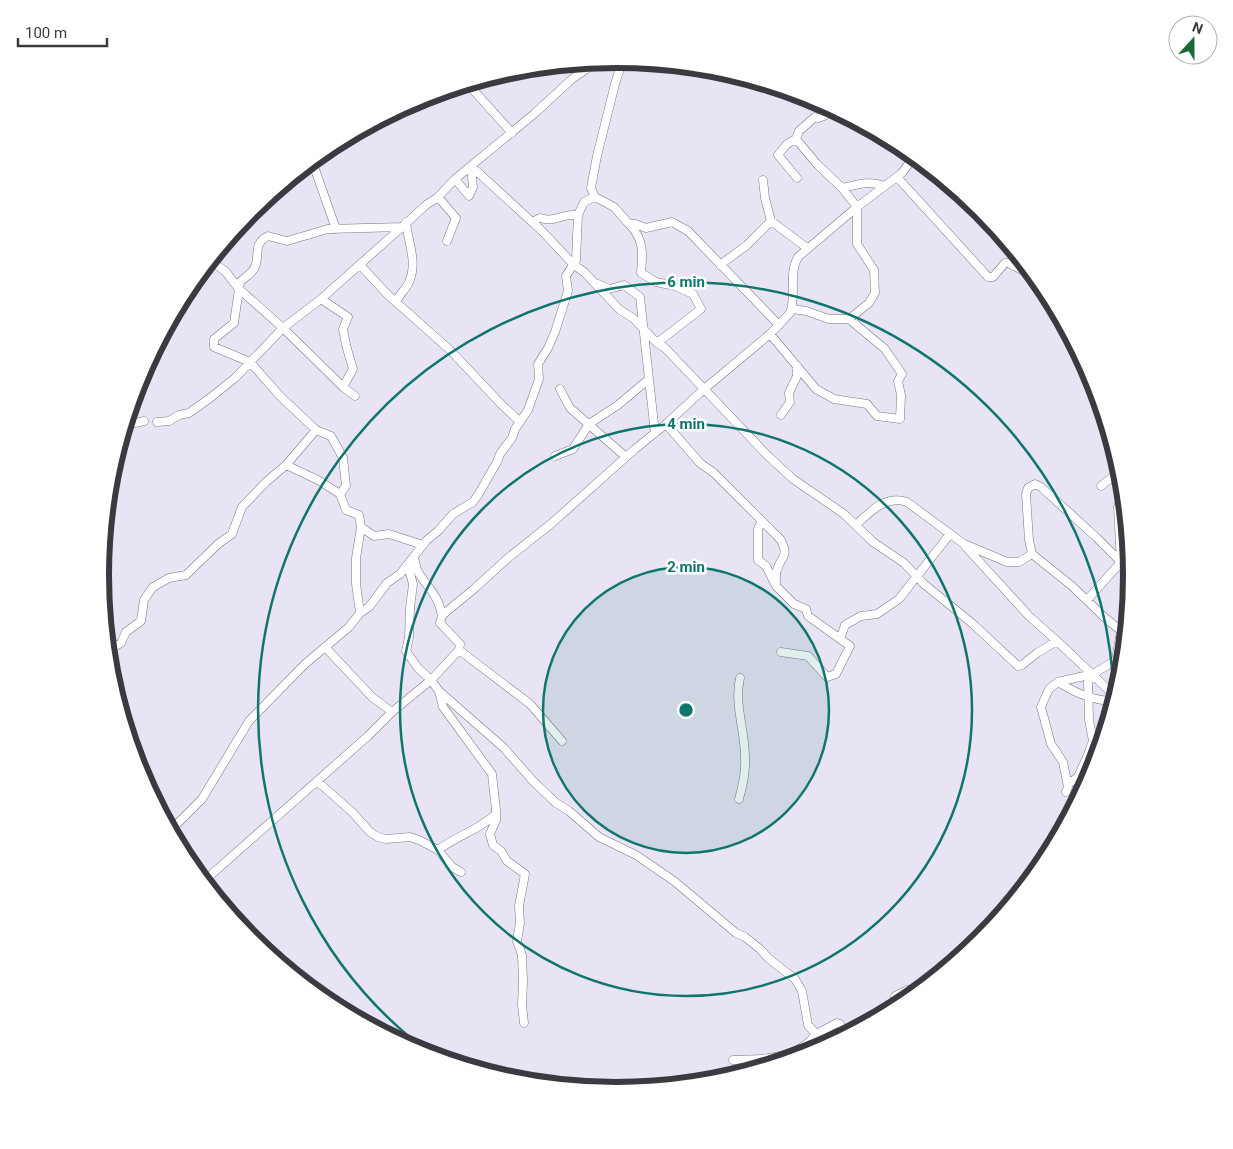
<svg xmlns="http://www.w3.org/2000/svg" width="1233" height="1149" viewBox="0 0 1233 1149" font-family="Roboto,sans-serif">
<style>
.lines{fill:none;stroke-linecap:round;stroke-linejoin:round}
.minor-casing{stroke:#7b7685;stroke-width:9}
.minor{stroke:#fff;stroke-width:8}
.ring{fill:none;stroke:#0f766e;stroke-width:2.5}
.rim{fill:none;stroke:#3c3a41;stroke-width:6}
.centre{fill:#0f766e;stroke:#fff;stroke-width:2.5}
.ring-label{font-size:15px;text-anchor:middle;font-weight:bold;fill:#0f766e;stroke:#fff;stroke-width:5;stroke-linejoin:round;paint-order:stroke}
</style>
<rect width="100%" height="100%" fill="#e9e4f4"/>
<g class="lines">
<g class="minor-casing">
<path id="minor" d="M467,83L512,133
M796,139L817,164L842,188L857,207V244L874,270L875,293L869,303L849,319
M312,161L336,229
M897,177L988,277H993L1005,263H1008L1030,274H1034
M797,178L778,155L787,144L796,139L799,131L815,117L818,118L824,116L828,105
M455,179L469,196L473,187L471,166L542,231L573,264L584,272L620,310L633,318L657,343L665,348L767,455L793,479L844,514L873,542L904,563L924,584L973,624L1018,666L1022,665L1037,653L1057,641L1116,697
M763,180L765,198L771,221L807,248
M842,188C856,185 870,180 884,186
M438,197L456,218L447,241
M595,197L614,207L629,224H635L646,228L672,222L688,231L779,325
M532,222L540,218C557,223 561,213 578,215
M629,224C644,239 643,253 641,273L656,282L675,286L693,294L701,309L657,343
M210,260L226,272L238,288L283,328L321,299L402,227
M360,265L388,295L450,350L501,404L520,422
M720,265L747,245L771,221
M321,299L348,317L343,329L346,345L353,369L343,387
M396,302C399,294 406,290 409,282C418,262 408,243 406,222
M770,334L816,389L834,399L867,404L877,416L900,419L901,395L898,381L902,374L885,349L849,319H829L806,311L792,309
M649,379L655,433
M560,389L570,408L626,457
M781,415L790,402L789,393L797,376V366
M157,422L169,421L179,415L189,413L210,398L235,378L283,328L343,387L355,396
M666,424L700,463L714,473L781,540C789,558 782,554 777,570C775,574 776,581 776,586L794,604L806,609L808,616L850,646L836,674L827,677L808,656L781,652
M126,425L144,421
M555,456L573,449L589,424L618,405L649,379L640,297L624,285L609,289L598,284
M286,465L318,480L340,494L346,510L359,515L361,527L374,536L389,534L420,544L421,547
M1101,486L1114,476L1123,477
M340,494L346,486L343,458L331,436L316,430L280,396L250,362L214,347V339L234,323L240,282C246,276 254,273 256,264C259,253 254,243 268,236L287,241L328,229L402,227L426,205L438,197L455,179L534,114L572,79L598,61
M761,522L758,529V560L766,566L775,584
M856,525C871,511 885,495 907,502L964,544L1007,562H1019L1032,554
M965,546L1029,616L1057,641
M414,557C415,562 416,570 420,575C431,592 438,595 442,616
M408,566L413,584L410,608L409,638L406,651L418,668L431,680L439,691L504,748L533,781L556,803L569,811L599,837L636,855L674,881L736,933L745,937L760,949L768,958L795,979L802,991L808,1025L816,1034C799,1059 759,1060 733,1060
M1087,600L1121,562L1118,507L1124,492
M360,613L356,584V558L361,527
M1126,635L1103,616L1072,586L1032,554L1029,540L1026,494L1028,488L1035,484L1041,487L1097,538L1132,573
M840,639L845,625L861,616L877,614L899,599L950,534
M325,647L372,697L392,712
M108,650L121,643L126,632L141,621L144,600L153,587L169,578L186,575L218,544L232,534L242,507L266,482L286,465L316,430
M459,650L530,704L562,741
M1058,682C1075,693 1094,701 1115,701
M439,691L443,707L492,774L496,810V820L490,834L493,845L501,851L507,861L525,874L519,906L520,923L517,941L522,955L523,981L522,1005L524,1023
M1103,738V734L1108,722
M1099,753L1087,757L1093,741L1089,720L1088,682L1093,674L1116,660L1121,631
M317,781L352,812L370,832L378,837L386,839L410,837L419,840L438,850L452,867L461,872
M1068,784L1078,777L1087,757
M1066,792L1068,787L1063,762L1051,744L1041,707L1049,689L1058,682L1093,674
M739,799C743,785 746,771 745,757C745,730 734,705 740,678
M171,830L202,799L249,721L305,664L349,627L360,613L369,607L387,583L400,574L427,540L438,531L453,514L473,502L478,495L497,462L500,454L512,438L515,429L528,410L539,379L538,364L548,348L555,332L568,291L566,276L576,260L578,215L584,202L595,197L591,188L597,156L615,84L623,59
M438,850C456,836 479,830 496,814
M204,881L368,736L392,712L431,680L459,650L460,644L440,623L442,616L446,612L474,589L508,558L552,523L635,449L666,424L703,390L770,334L790,313C797,295 788,274 798,257L857,207L902,173L915,155
M895,1007V996L907,990L922,988
M816,1034L837,1023L840,1024L846,1034"/>
</g>
<use href="#minor" class="minor"/>
</g>
<circle cx="686" cy="710" r="143" fill="#0f766e" fill-opacity=".12"/>
<g class="ring">
<circle cx="686" cy="710" r="143"/>
<circle cx="686" cy="710" r="286"/>
<path d="M431 1054A428 428 0 1 1 1114 703"/>
</g>
<path d="M0 0H1233V1149H0ZM109 575a507 507 0 1 1 1014 0a507 507 0 1 1-1014 0Z" fill="#fff" fill-rule="evenodd"/>
<path class="rim" d="M109 575a507 507 0 1 1 1014 0a507 507 0 1 1-1014 0Z"/>
<circle cx="686" cy="710" r="8" class="centre"/>
<g class="ring-label">
<text x="686" y="287">6 min</text>
<text x="686" y="429">4 min</text>
<text x="686" y="572">2 min</text>
</g>
<g transform="translate(1193 40) rotate(21)"><circle r="24" fill="#ffffff" stroke="#b1b0b3"/>
<path d="M0-4L9 19L0 12L-9 19Z" fill="#1a6837"/>
<text y="-8" font-size="14" font-weight="bold" text-anchor="middle" fill="#3c3a41">N</text>
</g>
<path d="M18 38v8h89v-8" fill="none" stroke="#3c3a41" stroke-width="2.5"/>
<text x="25" y="38" font-size="15" fill="#3c3a41" stroke="#ffffff" stroke-width="4" paint-order="stroke">100 m</text>
</svg>
